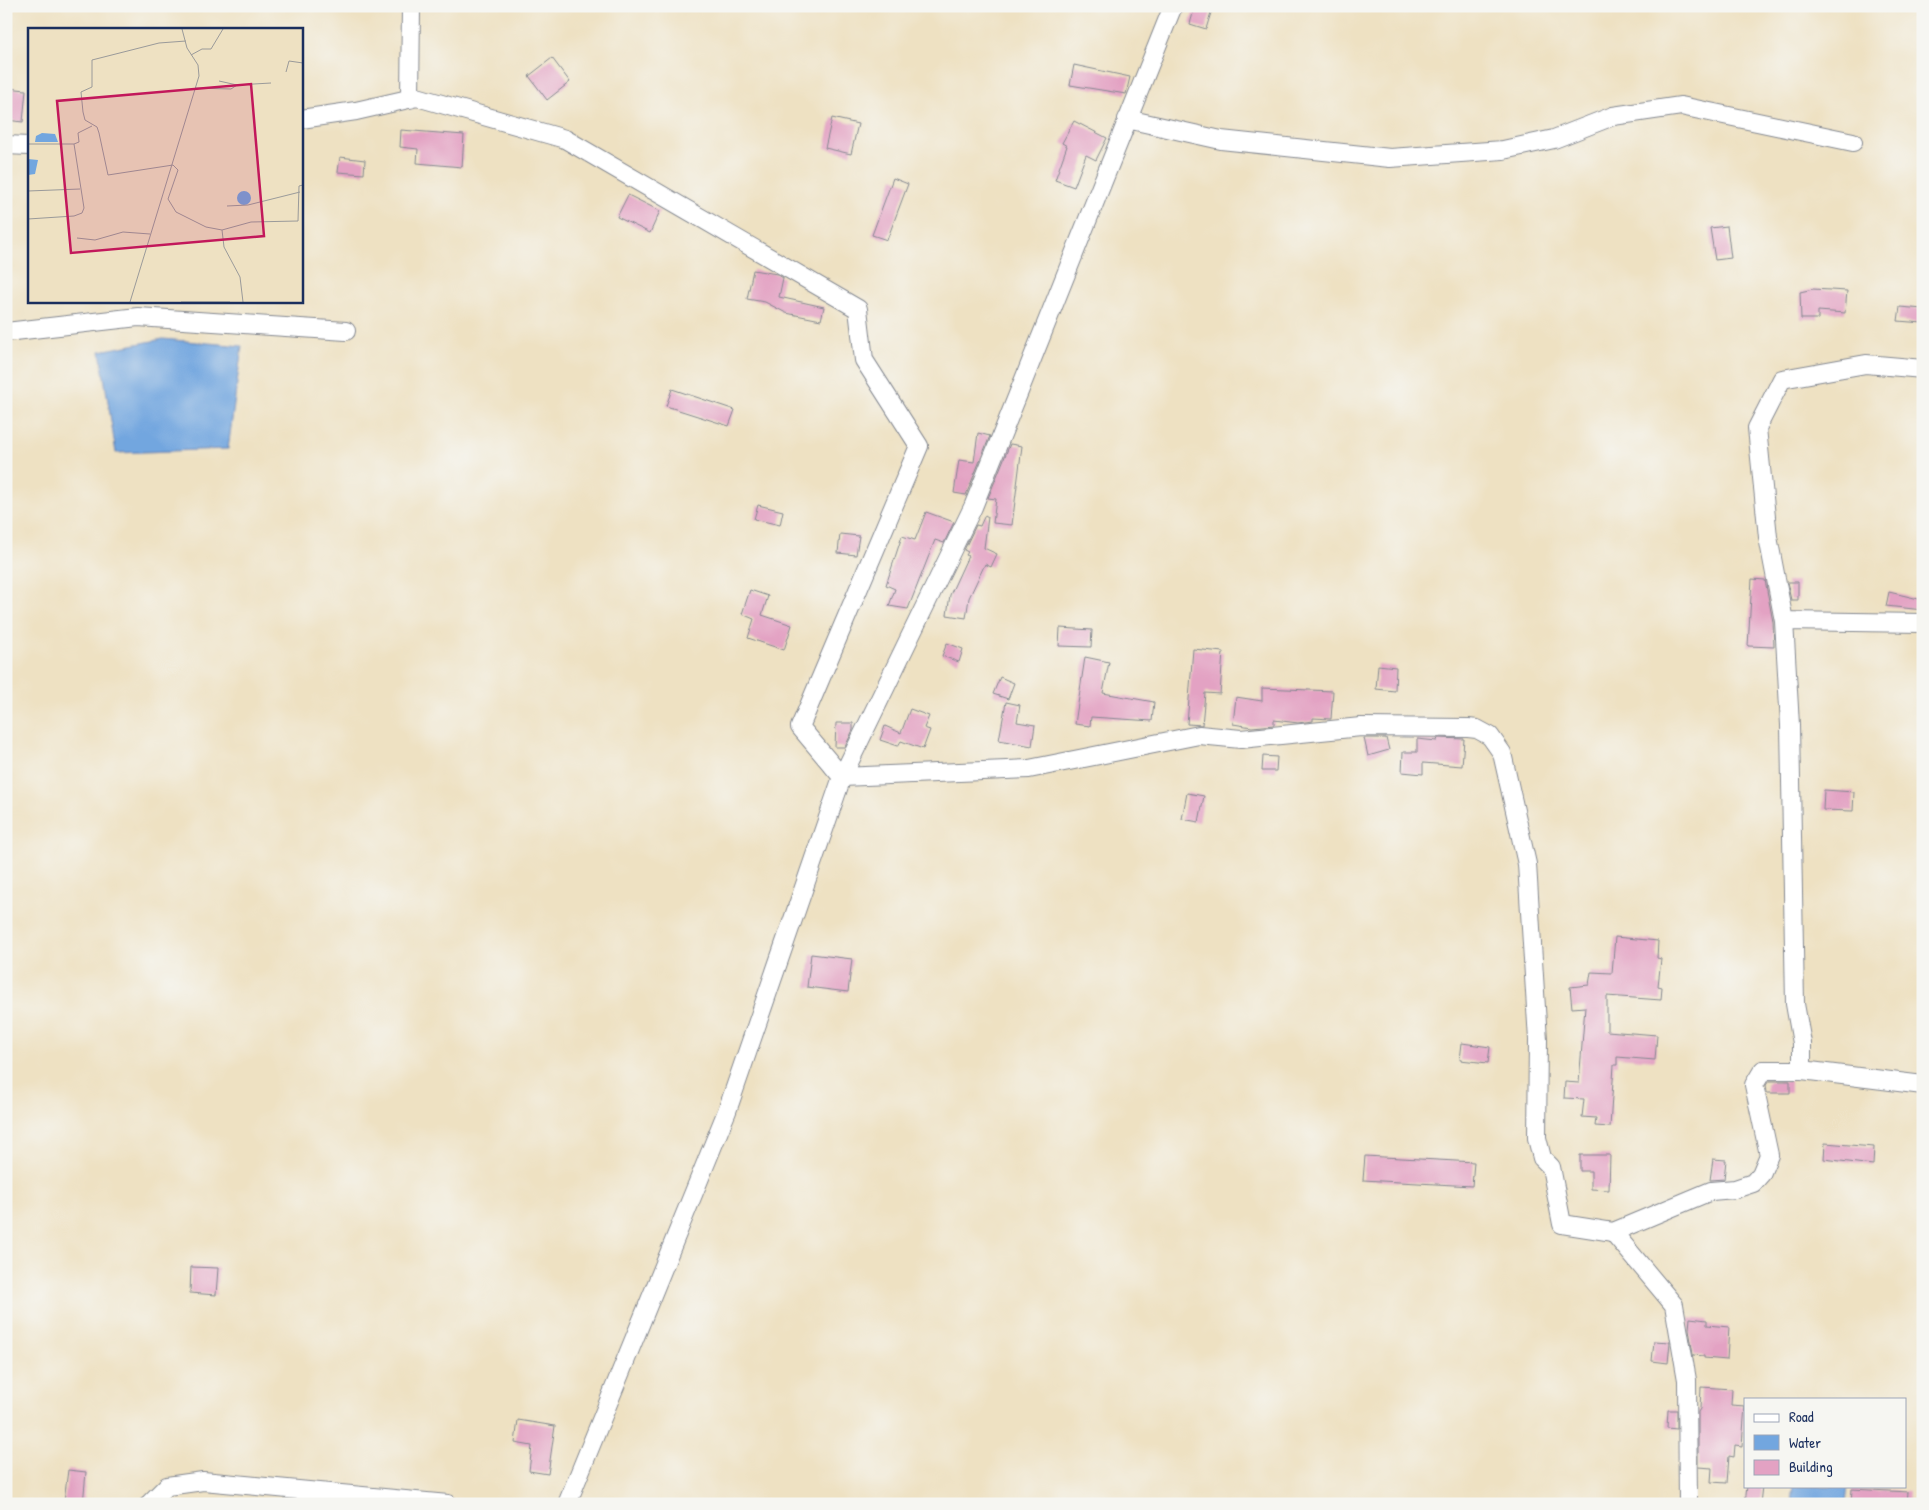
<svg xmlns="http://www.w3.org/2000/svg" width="1929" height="1510" viewBox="0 0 1929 1510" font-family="'Patrick Hand',sans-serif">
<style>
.water{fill:#72a6df;stroke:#466a9e}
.building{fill:#e3a2c3}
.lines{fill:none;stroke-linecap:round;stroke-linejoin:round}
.street-casing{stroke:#848890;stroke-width:20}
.street{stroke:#fff;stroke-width:18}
.inset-road{fill:none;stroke:#9a9a9a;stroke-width:1}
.view{fill:#c2185b;fill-opacity:0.15;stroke:#c2185b;stroke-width:2.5}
.inset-edge{fill:none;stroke:#1b2f5e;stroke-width:2.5}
</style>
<rect width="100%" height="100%" fill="#f6f6f2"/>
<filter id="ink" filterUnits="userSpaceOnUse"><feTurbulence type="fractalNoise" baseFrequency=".02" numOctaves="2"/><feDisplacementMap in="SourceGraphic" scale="10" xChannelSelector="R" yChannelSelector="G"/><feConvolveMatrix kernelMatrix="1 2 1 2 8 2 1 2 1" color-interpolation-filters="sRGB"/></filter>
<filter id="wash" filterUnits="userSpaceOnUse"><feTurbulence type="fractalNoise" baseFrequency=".0096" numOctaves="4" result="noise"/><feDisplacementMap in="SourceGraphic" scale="20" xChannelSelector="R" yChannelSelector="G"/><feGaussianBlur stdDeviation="1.12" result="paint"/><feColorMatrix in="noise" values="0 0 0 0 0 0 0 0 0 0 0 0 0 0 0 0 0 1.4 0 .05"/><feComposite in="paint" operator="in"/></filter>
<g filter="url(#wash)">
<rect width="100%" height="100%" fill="#eee1c2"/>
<path class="water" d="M163,339L242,346L228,449L116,453L100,351Z
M1793,1486H1848L1846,1504H1791Z"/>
<g id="blocks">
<path class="building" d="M1195,6H1213L1206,29L1190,24Z
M552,58L570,82L547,100L529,76Z
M1074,65L1130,77L1126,94L1070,85Z
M8,88L26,90L23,122L6,120Z
M832,118L858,124L851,154L825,148Z
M1074,121L1107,138L1096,160L1086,155L1074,187L1055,180L1067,146L1062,143Z
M401,130L464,135L462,167L417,163L418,149L400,147Z
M340,157L365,160L364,174L338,172Z
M893,178L908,184L887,240L872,235Z
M628,195L660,211L650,233L617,217Z
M1727,226L1731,258L1715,260L1710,228Z
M753,270L777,274L783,278L779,297L824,307L821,320L786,313L765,302L747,299Z
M1813,289L1847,291L1845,313L1818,311V319H1801L1800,292Z
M1900,307L1923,309V323L1898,321Z
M672,389L735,410L729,426L666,406Z
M978,433L990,436L966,495L954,493L959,460L974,462Z
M1010,444L1022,446L1012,525L993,523L996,499L988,498Z
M758,505L783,511L780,525L754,519Z
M926,512L954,522L944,543L935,540L908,609L889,606L895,589L886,585L902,536L915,540Z
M985,515L988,517L984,548L997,554L991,567L985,564L969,598L966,618L947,615L950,595L968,556L966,555L968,552L964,550L976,525L980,526Z
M840,534L859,536L856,555L838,553Z
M1752,579L1765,580L1773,622L1774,647L1748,646Z
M1787,582H1798V600H1791Z
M750,590L768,596L762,615L792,625L784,650L748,638L754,619L742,614Z
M1889,592L1923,600V610L1886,606Z
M1060,628L1092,630L1091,647L1059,646Z
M947,643L963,649L959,662L942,656Z
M1193,649L1223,652L1220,694L1205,693L1202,725L1187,724Z
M1085,657L1109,662L1103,693L1154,702L1152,721L1091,717L1090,726L1075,724Z
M1378,665L1396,667L1395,691L1376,689Z
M1000,677L1014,683L1008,699L993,694Z
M1262,688L1333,691L1331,719L1313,718V721L1298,723L1274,720V725L1252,727L1233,724L1236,697L1262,701Z
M1006,702L1020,705L1017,722L1035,725L1032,746L999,740Z
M910,709L929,716L924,728L930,730L923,749L901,741L898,746L880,740L885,726L901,733Z
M836,723H853V730L845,747H835Z
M1364,738H1386L1389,750L1368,756Z
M1438,738L1464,739L1462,766L1423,763V774L1402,772L1403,752H1417V739L1437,741Z
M1263,756L1277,757L1276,771H1262Z
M1824,790L1854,792L1853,811L1823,810Z
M1187,793L1204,796L1199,822L1182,819Z
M1615,937L1658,941L1657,958L1661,959L1658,986L1662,987L1661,1000L1607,996V1031L1657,1035L1655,1060L1617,1057V1065H1614L1610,1127L1595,1126L1596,1118L1582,1117L1584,1099L1564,1098L1565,1082L1579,1083L1585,1007L1572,1008L1570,987L1589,985L1591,972L1612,973Z
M811,954L852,959L848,992L807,987Z
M1462,1043L1490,1047L1488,1063L1460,1060Z
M1769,1081H1790V1093H1767L1766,1085Z
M1825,1143L1874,1147L1873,1165L1824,1159Z
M1580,1155H1610L1609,1190L1591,1189V1171H1580Z
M1365,1156L1474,1162L1472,1186L1363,1180Z
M1713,1159L1726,1160L1724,1179L1710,1180Z
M191,1267L218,1268L216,1295L190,1293Z
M1690,1318L1707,1320V1325L1729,1327L1727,1360L1704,1358V1356L1693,1355L1689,1329Z
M1654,1341L1670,1342L1668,1363L1652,1361Z
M1701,1387L1732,1389L1731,1405L1745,1406L1742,1446L1735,1445L1734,1457L1729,1456L1727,1483L1711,1482L1712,1468L1698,1467V1412L1700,1409Z
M1668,1410H1677V1429L1667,1428Z
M518,1420L555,1426L548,1474L529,1471L532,1446L515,1443Z
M68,1470L86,1472L83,1504L64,1501Z
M1747,1486H1762L1760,1504H1745Z
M1852,1489L1908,1492L1907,1504H1851Z"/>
</g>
</g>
<g filter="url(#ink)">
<use href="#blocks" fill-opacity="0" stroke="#848890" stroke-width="1"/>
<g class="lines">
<g class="street-casing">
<path id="street" d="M410,99L411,6
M301,119L356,111L417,97L565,139L858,309L864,360L919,446L800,727L842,777L1029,769L1199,735L1241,739L1361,727L1468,728L1477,729L1490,736L1502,753L1527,864L1538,1040L1537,1138L1542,1158L1551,1167L1562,1224L1613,1232L1674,1305L1687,1380L1688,1504
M1127,119L1221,140L1390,158L1503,150L1554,139L1613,116L1681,106L1853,142
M6,145L29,146
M6,332L138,317L346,331
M1923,369L1866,364L1782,379L1757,428L1768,537L1784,621L1790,725L1795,1004L1802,1043V1070L1923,1085
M1784,621L1923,623
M1613,1232L1711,1191L1735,1189L1753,1183L1761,1174L1769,1155L1754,1085L1763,1070H1802
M149,1504L167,1486L203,1481L448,1504
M567,1504L727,1111L842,777L973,507L1173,6"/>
</g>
<use href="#street" class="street"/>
</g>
</g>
<g transform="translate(28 28)">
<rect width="275" height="275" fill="#eee1c2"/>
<path d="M14,105L27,106L30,114H7L8,108ZM0,131L10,132L7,146L0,147ZM209 170a7 7 0 1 1 14 0a7 7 0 1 1-14 0Z" fill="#72a6df"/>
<path class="inset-road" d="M158,13L131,15L64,32V59L53,64L55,84L57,92L69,99L71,105L80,147L145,137L150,142L140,171L148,184L178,199L194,202L223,194L270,193L271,158L275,157M163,27L174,21H183L195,1M258,44L261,33L275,35M191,53L209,57L243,55M167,60L203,61L209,57M0,116H46L56,180L54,185L46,188L0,191M46,116L51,114L50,105L64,98M0,163L52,161M199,178L220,177L272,164M194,202L196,219L212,249L215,274M49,210L67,212L95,204L122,206M102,274L171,48L170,37L159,20L154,1M153,274H202"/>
<path class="view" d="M223,56L236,208L43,225L29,73Z"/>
<rect width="275" height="275" class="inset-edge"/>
</g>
<rect width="1929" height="1510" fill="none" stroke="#f6f6f2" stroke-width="25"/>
<rect x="1744" y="1398" width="162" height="90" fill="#f6f6f2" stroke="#9ea6b7"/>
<rect x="1754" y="1414" width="25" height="8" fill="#ffffff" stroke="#9ea6b7"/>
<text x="1789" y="1422" font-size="15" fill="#1b2f5e">Road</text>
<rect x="1754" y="1435" width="25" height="15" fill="#72a6df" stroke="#9ea6b7"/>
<text x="1789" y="1448" font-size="15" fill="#1b2f5e">Water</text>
<rect x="1754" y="1460" width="25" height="15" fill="#e3a2c3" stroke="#9ea6b7"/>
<text x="1789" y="1472" font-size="15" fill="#1b2f5e">Building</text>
</svg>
